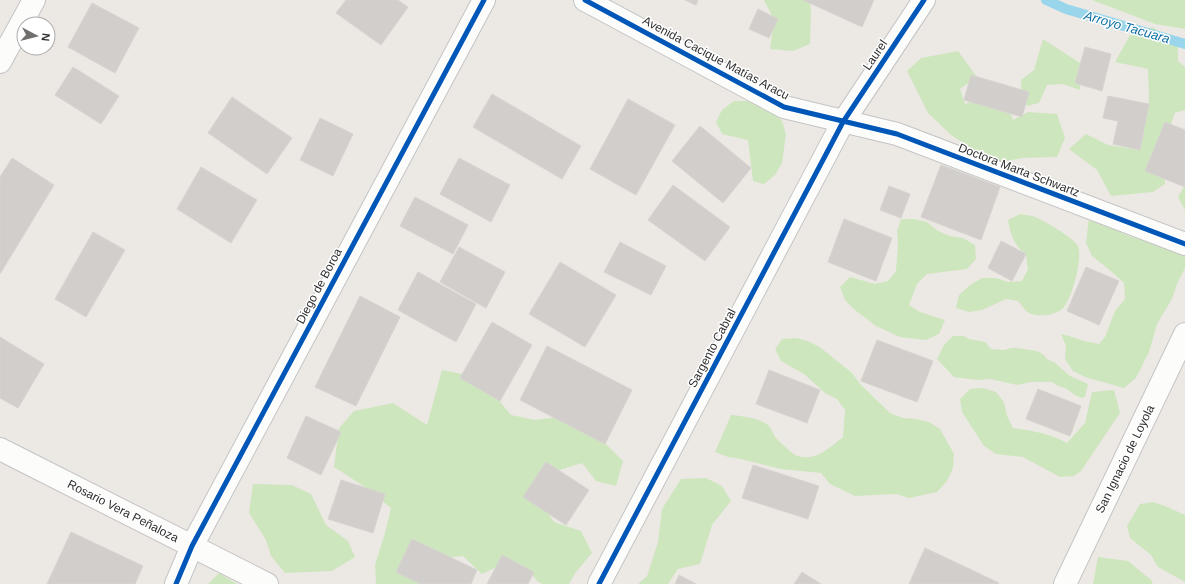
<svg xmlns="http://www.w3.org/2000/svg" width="1185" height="584" viewBox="0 0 1185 584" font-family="Helvetica,sans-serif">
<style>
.green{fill:#cee6be}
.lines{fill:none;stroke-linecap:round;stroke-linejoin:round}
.stream{stroke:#99d6ec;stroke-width:10}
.building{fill:#d1cecb;stroke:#d7d4d0}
.minor-casing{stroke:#c5c4c5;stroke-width:24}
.minor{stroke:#fcfcfb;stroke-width:22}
.cycleway-casing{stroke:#fff;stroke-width:8}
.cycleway{stroke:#0057b8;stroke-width:5}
.labels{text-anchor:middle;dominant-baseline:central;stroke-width:3;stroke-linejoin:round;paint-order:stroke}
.street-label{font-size:12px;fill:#2e2e2e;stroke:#fff}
.water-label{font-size:13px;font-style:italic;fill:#0d6fa3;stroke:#fff}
</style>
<rect width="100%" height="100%" fill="#ece8e4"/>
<path class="green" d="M764,0H809L811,8L810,44L793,51L770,49L774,20Z
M1092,0H1185V29L1155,24Z
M1152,27L1178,42V61L1185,67V110L1175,113L1163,145L1165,184L1153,192L1111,196L1097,170L1069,149L1086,134L1108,145L1140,150L1149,104L1148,69L1115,62L1130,35Z
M1043,39L1080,63V90L1063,84L1047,85L1039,103L1027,106L1022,99L1021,80L1034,70Z
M958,51L977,77L960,89L965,104L986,97L1009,106L1013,120L1028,112L1057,114L1065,138L1057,157L1022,158L1001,162L987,159L951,135L928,113L907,71L921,58Z
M734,101H747L772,111L782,121L786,134L782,163L775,175L764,184L753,181L748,140L722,134L716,122L722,110Z
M1185,185V210L1178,197Z
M1020,214C1024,215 1028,215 1032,216C1041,218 1075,239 1078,246C1083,258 1072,299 1063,308C1056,316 1034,318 1026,311C1023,308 1021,304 1018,301L1006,299L982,310L969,312L956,308L959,295L970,285L982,278H996L1008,282L1022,281L1028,269L1026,255C1014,244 1011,237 1008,220Z
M1089,217L1126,235L1185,253V268L1177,284L1172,299L1157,324L1149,352L1136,378L1124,388L1085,377L1073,371L1065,359L1066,346L1061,334C1074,337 1085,342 1099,344L1105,337L1115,311L1125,299L1124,283L1112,272L1092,256L1086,243Z
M901,219H914L927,222L938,231L950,236L963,238L975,245L976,259L967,269L927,274L917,284L909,305L920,312L945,320L939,334L926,340L900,337L876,326L855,310L845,300L840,287L850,277L875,284L888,281L896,271L898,244L897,231Z
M953,336H964L969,339L985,342L991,349L1004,350L1011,348H1017L1037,351L1044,355L1048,360L1054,362L1070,376L1088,384L1085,397L1081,398L1075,395L1065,388L1058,386L1052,382H1031L1017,385L990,379L977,380L954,377L937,359L944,345Z
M796,338L808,341L821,348L852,373L860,384L890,413L903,418L916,419L929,422L940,429L954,454L953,468L947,481L937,492L909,498L896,494L855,496L830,484L821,473L781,469L741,459L728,457L715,452L731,415C742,416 760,418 769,426C772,429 773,435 777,439C781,443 793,455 798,456C816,462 830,447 843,437L845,410L837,399L825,393L804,374L781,361L775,349L782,339Z
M442,370L473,376L491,391L511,415L535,420L558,417L604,442L623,461L616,486L596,481L582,463L547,474L540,501L554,522L581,531L592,553L576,572L569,584H542L537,581L528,569L511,560L482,574L463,556L430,560L424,584H376L375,565L385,533L391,508L365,487L334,467L339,428L354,411L393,403L427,425Z
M983,388L996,392L1004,402L1007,416L1013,428C1033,431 1049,433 1067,443L1085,423L1092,392L1114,390L1120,413L1081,471L1074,476L1060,477L1023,457L996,454L984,446L962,412L960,399L970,389Z
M706,478L722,486L731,501L712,525L700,564L678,569L668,584H638L647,576L658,542L662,509L681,479Z
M253,484L292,485L311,494L326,525L348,541L355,557L332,571L285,573L271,556L266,540L249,513Z
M1153,502L1165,506L1185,515V582L1158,567L1151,555L1130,538L1127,526L1140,504Z
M1098,557L1128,561L1151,580L1153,584H1093Z
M219,573L237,584H208Z"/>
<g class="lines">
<path class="stream" d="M1046,0L1066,9L1185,44"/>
</g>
<path class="building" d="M346,0H398L408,7L381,45L336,13Z
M685,0H698L696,5Z
M803,0H874L862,27Z
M92,3L139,28L115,73L68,47Z
M758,9L778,19L769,38L749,29Z
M1085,47L1111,54L1102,91L1075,83Z
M73,67L119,96L101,124L55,95Z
M971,75L1029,92L1022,117L964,100Z
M492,94L581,146L562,179L473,127Z
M1108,96L1149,104L1140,150L1113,144L1118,121L1103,118Z
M232,97L292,138L267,174L208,133Z
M628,99L675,125L636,195L590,169Z
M320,118L353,134L333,176L300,160Z
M1165,122L1185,130V187L1145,171Z
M700,126L751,168L723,203L672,161Z
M12,158L54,185L0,274V177Z
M459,158L510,185L491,222L440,194Z
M941,165L1000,187L981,240L921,217Z
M201,167L257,200L231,243L177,209Z
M673,185L730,227L705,261L648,220Z
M889,186L910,194L901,218L880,210Z
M415,197L468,225L453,254L400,226Z
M844,219L892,238L876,281L828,262Z
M93,232L125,250L86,317L55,299Z
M1001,241L1026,254L1012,281L988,268Z
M620,242L666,266L651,295L604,272Z
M459,247L505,272L486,308L440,282Z
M560,262L616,295L585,347L529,314Z
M1086,267L1119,281L1099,325L1067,311Z
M418,272L476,304L456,342L398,310Z
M360,296L400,317L356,406L315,387Z
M492,322L532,345L500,401L460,378Z
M0,337L44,364L18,408L0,398Z
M877,340L933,361L917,402L861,381Z
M547,346L632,390L605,444L520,400Z
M769,370L820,390L807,423L756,404Z
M1038,389L1081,406L1070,436L1026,419Z
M306,416L341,432L321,475L287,458Z
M546,462L589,490L566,525L523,497Z
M753,465L819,486L808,519L742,498Z
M341,480L385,494L373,533L328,519Z
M71,532L143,566L135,584H47Z
M412,539L477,570L471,584H420L396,572Z
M925,548L999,583L998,584H909Z
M502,555L534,572L528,584H487Z
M802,572L821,584H794Z
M679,575L696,584H675Z"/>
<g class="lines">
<g class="minor-casing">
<path id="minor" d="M585,0L784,107L897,134L1185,244
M0,62L34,0
M0,449L267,584
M176,584L192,546L484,0
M599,584L843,122L924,0
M1065,584L1185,334"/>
</g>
<use href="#minor" class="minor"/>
<g class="cycleway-casing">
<path id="cycleway" d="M585,0L784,107L897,134L1185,244
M176,584L192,546L484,0
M599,584L843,122L924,0"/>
</g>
<use href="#cycleway" class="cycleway"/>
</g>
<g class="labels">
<g class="street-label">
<text transform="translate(875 55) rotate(-56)">Laurel</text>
<text transform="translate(716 58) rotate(28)">Avenida Cacique Matías Aracu</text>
<text transform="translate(1019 170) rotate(21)">Doctora Marta Schwartz</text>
<text transform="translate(319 286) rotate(-62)">Diego de Boroa</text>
<text transform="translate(712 348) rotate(-62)">Sargento Cabral</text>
<text transform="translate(1125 459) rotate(-64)">San Ignacio de Loyola</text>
<text transform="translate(123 511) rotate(27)">Rosario Vera Peñaloza</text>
</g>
<g class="water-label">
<text transform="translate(1127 27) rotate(16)">Arroyo Tacuara</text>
</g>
</g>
<g transform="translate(36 36) rotate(97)"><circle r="19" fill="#ffffff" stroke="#ababab"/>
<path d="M0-3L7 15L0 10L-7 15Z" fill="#706f6e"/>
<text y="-6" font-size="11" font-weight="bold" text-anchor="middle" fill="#2e2e2e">N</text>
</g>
</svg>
